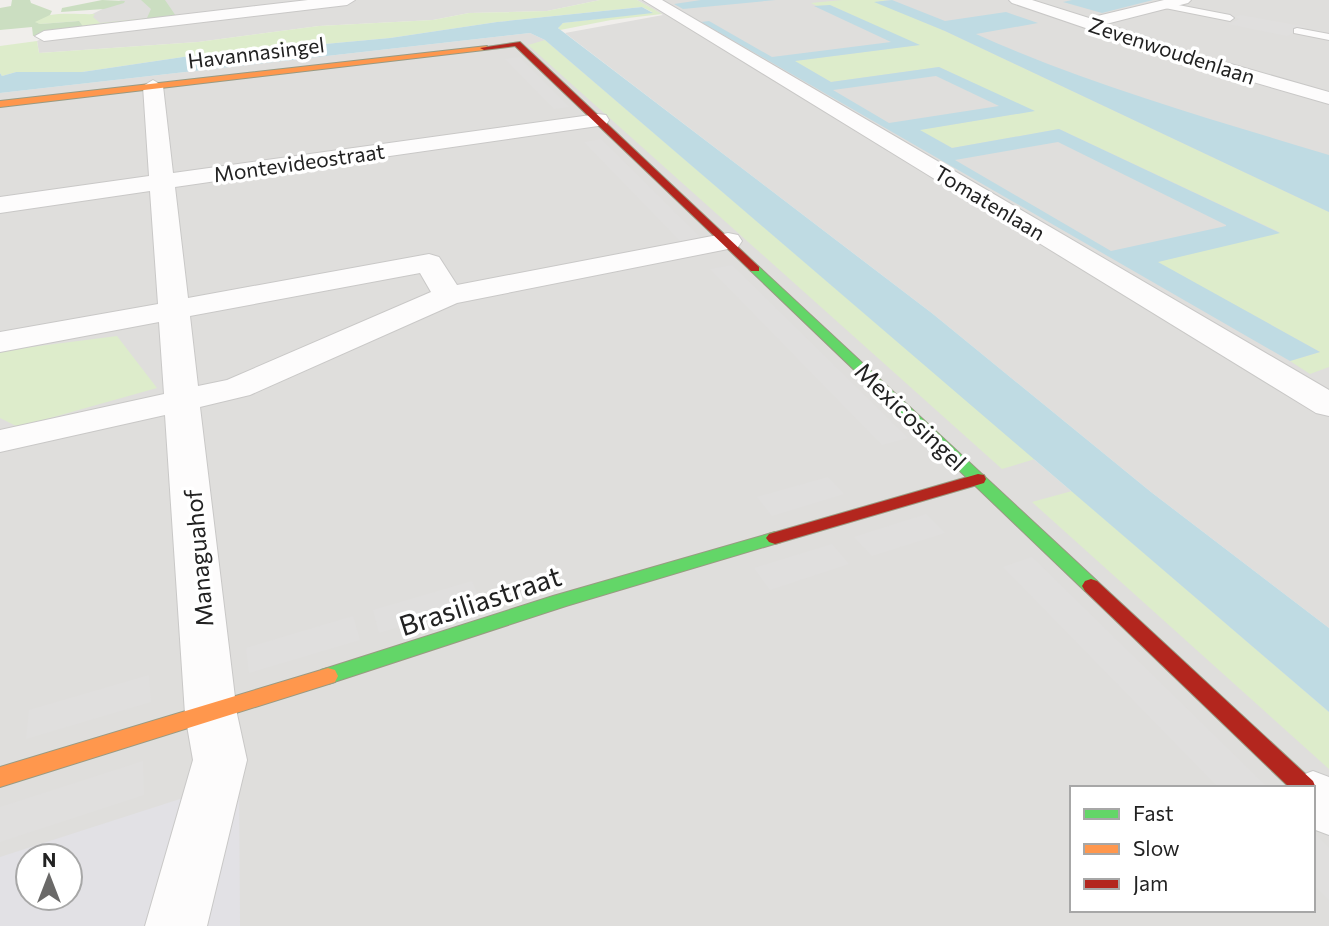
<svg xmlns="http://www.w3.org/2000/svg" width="1329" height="926" viewBox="0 0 1329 926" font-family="Commissioner,sans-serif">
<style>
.residential{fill:#dfdedc;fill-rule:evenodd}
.grass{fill:#ddeccb}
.forest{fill:#cbdec1}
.parking{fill:#e0dfde}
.plaza{fill:#e2e1e5;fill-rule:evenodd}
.water{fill:#bfdbe3;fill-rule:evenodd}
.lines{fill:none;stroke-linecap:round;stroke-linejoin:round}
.lane-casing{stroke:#c9c8c7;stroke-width:2}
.street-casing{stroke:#c9c8c7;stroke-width:2}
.fast-casing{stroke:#999a82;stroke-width:2}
.slow-casing{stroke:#999a82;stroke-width:2}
.jam-casing{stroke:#999a82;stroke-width:2}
.lane{fill:#fdfcfc;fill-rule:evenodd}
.street{fill:#fdfcfc;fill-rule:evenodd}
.fast{fill:#63d668;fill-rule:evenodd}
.slow{fill:#ff974d;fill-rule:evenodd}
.jam{fill:#b3261e;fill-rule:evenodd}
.labels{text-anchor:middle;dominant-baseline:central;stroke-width:7;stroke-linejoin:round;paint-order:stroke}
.far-street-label{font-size:21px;fill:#222;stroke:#fff}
.street-label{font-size:24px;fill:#222;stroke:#fff}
.near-street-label{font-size:28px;fill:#222;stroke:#fff}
</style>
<rect width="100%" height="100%" fill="#f0eeeb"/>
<path class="residential" d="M121,0H600L547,11L469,13L433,20L319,26L198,42L39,53L37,41Z
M637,0H1329V628L1151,492L933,314L565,33L663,15Z
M530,33L545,40L1329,712V926H0V93ZM1072,788H1313V910H1072ZM28,856H70V898H28Z"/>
<path class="grass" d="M600,0H637L662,14L611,20L560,30L558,27L563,23L652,12L642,7L497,22L390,38L183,57L82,72H16L2,76L0,73V46L37,41L39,53L198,42L319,26L433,20L469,13L547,11Z
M842,0H889L876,2L945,31L1329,212V367L1310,374L1290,361L1320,352L1157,262L1279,232L1059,129L952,148L919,130L1033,111L939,67L831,82L794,61L918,45L830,5L817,6L811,3Z
M95,14L93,17L100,23L147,18L84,28L79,21L40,24L34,22C47,10 78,15 95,14Z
M545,40L1035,459L1002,469L528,45Z
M117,336L157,388L18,427L0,418V351Z
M1072,491L1329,712V769L1032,502Z"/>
<path class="forest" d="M12,0H30L31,3L52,11L50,15L35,22L40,24L79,21L84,28L147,18L151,9L141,0H165L178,19L33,36L32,27L0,30V8L11,6Z
M102,0L125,1L124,3L104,9L61,12L62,8Z"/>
<path class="parking" d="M1241,15L1306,27L1287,36L1228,24L1240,19L1235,17Z
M519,57L569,107L554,109L505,59Z
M601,139L701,238L680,241L584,142Z
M732,265L908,438L882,445L710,269Z
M828,477L844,494L772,516L757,497Z
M926,514L945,533L872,556L854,537Z
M832,544L849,564L770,590L754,568Z
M1032,557L1268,788H1219L1003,567Z
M472,581L481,603L379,633L373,610Z
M353,616L360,640L249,673L246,648Z
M149,675L151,702L26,739L29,710Z
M143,761L144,795L0,842V807Z
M1313,832L1329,848V900L1313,884Z"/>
<path class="plaza" d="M239,780L240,926H0V857ZM28,856H70V898H28Z"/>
<path class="water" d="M701,0H776L683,9L674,4Z
M892,0L945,21L1006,12L1038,23L976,34C1089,85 1211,119 1329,155V212L945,31L874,2Z
M1072,0H1153L1102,13L1063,2Z
M830,5L920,45L795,61L831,82L939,67L1035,111L920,130L952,148L1059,129L1280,233L1158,262L1320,352L1290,361L701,22L709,21L772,57L891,42L814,6ZM936,76L999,106L889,123L833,90ZM1058,142L1226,225V226L1111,251L955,160Z
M642,7L653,13L563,23L558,28L933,314L1151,492L1329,628V712L545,40L530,33L0,93V73L2,76L16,72H82L183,57L390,38L497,22Z"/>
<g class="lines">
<g class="lane-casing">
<path id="lane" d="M1168,3L1230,15L1234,18L1230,21L1165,8Z
M1297,28L1329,34V40L1294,33V29Z"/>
</g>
<g class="street-casing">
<path id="street" d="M308,0H355L347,5L44,41L35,36L44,31Z
M643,0H662L1329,390V416L1316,413Z
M1009,0H1032L1089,18L1164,0H1191L1188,3L1106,24L1203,56L1329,92V104L1191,64L1012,3Z
M153,80L163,86L173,173L598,114L606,115L609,120L606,125L598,126L175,187L188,298L429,254L439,257L457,285L728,233L738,235L742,241L738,247L728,249L457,303L250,395L200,407L237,714L247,760L207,926H145L193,760L185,714L165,415L0,452V430L164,394L159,322L0,352V332L158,304L150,191L0,213V197L149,176L143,86ZM420,273L431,292L227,380L198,386L190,316Z
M1313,771L1329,777V835L1313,829V788H1289L1294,778Z"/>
</g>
<g class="fast-casing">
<path id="fast" d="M755,265L759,267L1097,581L1100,586L1097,591H1085L751,271L749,269Z
M775,532L781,534L784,538L781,542L566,606L328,684L321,682L318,676L321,670L553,596Z"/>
</g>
<g class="slow-casing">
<path id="slow" d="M487,46L484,50L0,107V101Z
M328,668L335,670L338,676L335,682L0,787V767Z"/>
</g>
<g class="jam-casing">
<path id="jam" d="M520,42L759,267V271H751L515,46L484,50L480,48Z
M978,474L984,475L986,479L984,483L775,544L769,542L766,538L769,534Z
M1091,579L1097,581L1313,781L1316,788L1313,794V788H1290L1085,591L1082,586L1085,581Z"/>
</g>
<use href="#lane" class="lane"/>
<use href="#street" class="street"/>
<use href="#fast" class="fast"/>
<use href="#slow" class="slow"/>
<use href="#jam" class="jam"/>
</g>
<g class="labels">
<g class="far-street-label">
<text transform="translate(1172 50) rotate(18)">Zevenwoudenlaan</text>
<text transform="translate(256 52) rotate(-7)">Havannasingel</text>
<text transform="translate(299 162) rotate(-8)">Montevideostraat</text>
<text transform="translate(990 202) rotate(31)">Tomatenlaan</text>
</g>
<g class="street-label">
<text transform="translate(911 416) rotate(44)">Mexicosingel</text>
<text transform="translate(198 558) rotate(-95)">Managuahof</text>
</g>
<g class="near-street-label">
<text transform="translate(480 600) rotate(-18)">Brasiliastraat</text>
</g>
</g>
<rect x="1070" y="786" width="245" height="126" fill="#ffffff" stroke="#a7a7a7" stroke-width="2"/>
<rect x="1084" y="809" width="35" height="10" fill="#63d668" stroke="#a7a7a7" stroke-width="2"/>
<text x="1133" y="821" font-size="21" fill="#222222">Fast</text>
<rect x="1084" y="844" width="35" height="10" fill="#ff974d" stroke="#a7a7a7" stroke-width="2"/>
<text x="1133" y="856" font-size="21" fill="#222222">Slow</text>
<rect x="1084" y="879" width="35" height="10" fill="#b3261e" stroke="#a7a7a7" stroke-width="2"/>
<text x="1133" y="891" font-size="21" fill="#222222">Jam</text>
<g transform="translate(49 877)"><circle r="33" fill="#ffffff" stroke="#a7a7a7" stroke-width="2"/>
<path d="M0-5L12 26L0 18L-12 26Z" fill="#6a6968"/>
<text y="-10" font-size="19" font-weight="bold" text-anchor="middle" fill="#222222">N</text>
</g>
</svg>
